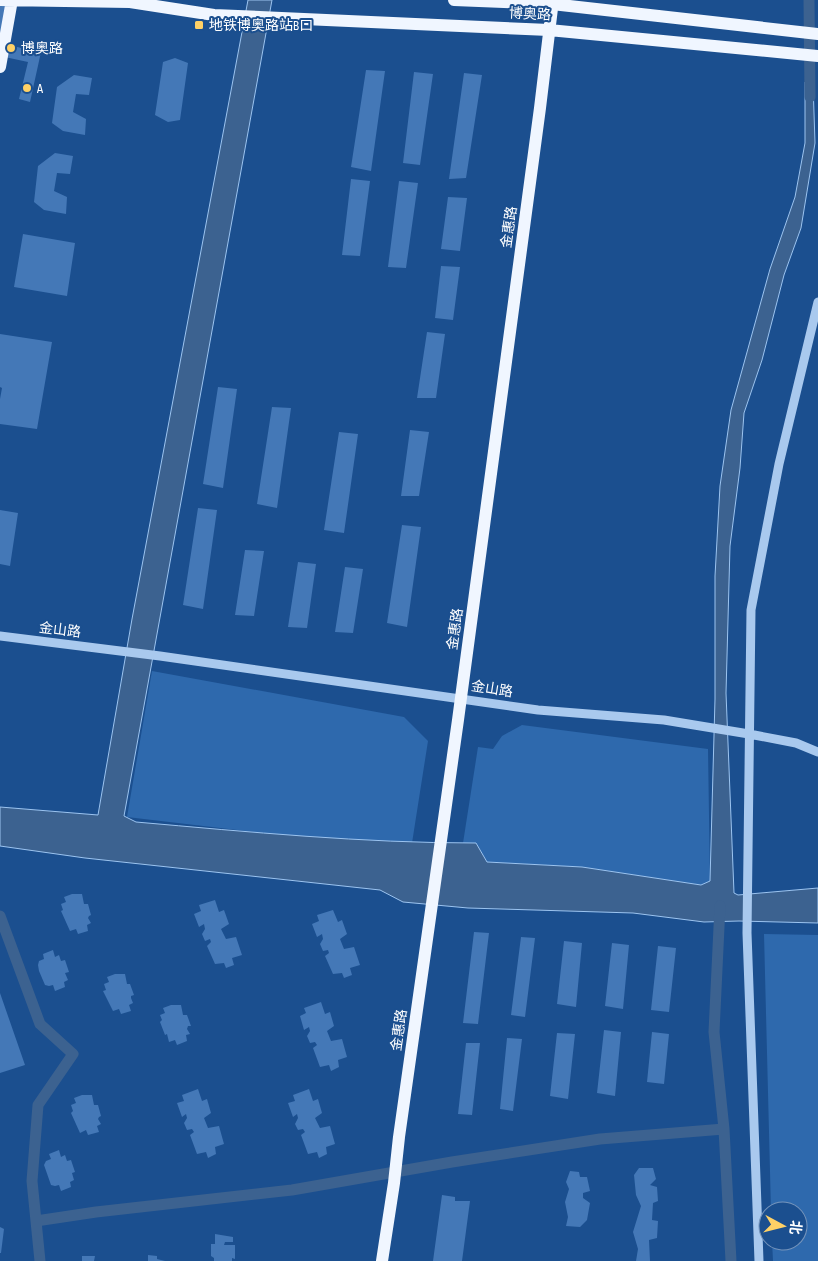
<svg xmlns="http://www.w3.org/2000/svg" width="818" height="1261" viewBox="0 0 818 1261" font-family="'Sofia Sans Condensed','Noto Sans SC',sans-serif">
<style>
.green{fill:#2e69ad}
.water{fill:#3c6290;stroke:#9cc4f0}
.lines{fill:none;stroke-linecap:round;stroke-linejoin:round}
.canal{stroke:#3c6290;stroke-width:11}
.building{fill:#4478b7}
.minor{stroke:#a9c9ee;stroke-width:9}
.major{stroke:#f0f6ff;stroke-width:12}
.poi-dot{fill:#ffd166;stroke:#1b4f8f;stroke-width:2}
.labels{text-anchor:middle;dominant-baseline:central;stroke-width:4;stroke-linejoin:round;paint-order:stroke}
.street-label{font-size:14px;fill:#fff;stroke:#1b4f8f}
.poi-label{font-size:14px;fill:#fff;stroke:#1b4f8f;text-anchor:start}
</style>
<rect width="100%" height="100%" fill="#1b4f8f"/>
<path class="green" d="M152,671L404,717L428,741L412,843L297,837L127,817Z
M522,725L708,749L710,881L702,885L582,867L487,862L476,843H463L478,747L493,749L502,736Z
M764,934L818,935V1261H773L772,1241H798V1211H771Z"/>
<path class="water" d="M248,0H272L124,816L136,822C250,832 362,843 476,843L487,862L582,867L701,885L710,881L715,699V576L720,486L731,410L770,269L795,197L805,143V82L813,83L815,143L801,228L784,275L762,360L744,413L740,468L730,546L726,693L734,893L738,895L818,888V923L739,921L704,922L633,913L468,908L403,902L380,890L85,858L0,846V807L98,815L132,619Z"/>
<g class="lines">
<path class="canal" d="M809,0L810,97
M720,906L714,1032L724,1129L731,1261
M0,916L40,1024L73,1054L38,1105L32,1181L40,1261
M36,1221L96,1212L292,1190L452,1162L600,1139L724,1129"/>
</g>
<path class="building" d="M0,0H12L3,44L41,52L30,102L19,99L28,62L0,56Z
M175,58L188,63L180,120L168,122L155,115L163,62Z
M366,70L385,71L371,171L351,167Z
M414,72L433,74L420,165L403,163Z
M464,73L482,75L466,178L449,179Z
M74,75L92,78L89,95L76,94L73,112L86,119L85,135L63,131L52,123L57,87Z
M55,153L73,156L70,174L57,173L54,191L67,197L66,214L44,210L34,202L38,166Z
M351,179L370,181L360,256L342,255Z
M399,181L418,183L406,268L388,267Z
M448,197L467,198L460,251L441,249Z
M23,234L75,243L67,296L14,287Z
M441,266L460,267L453,320L435,318Z
M427,332L445,334L436,398H417Z
M0,334L52,342L37,429L0,424V399L2,388L0,387Z
M218,387L237,389L223,488L203,484Z
M272,407L291,408L277,508L257,504Z
M410,430L429,432L419,496H401Z
M339,432L358,434L344,533L324,530Z
M198,508L217,510L203,609L183,605Z
M0,510L18,513L10,566L0,564Z
M402,525L421,527L407,627L387,623Z
M245,550L264,551L254,616L235,615Z
M298,562L316,564L307,628L288,627Z
M345,567L363,569L353,633L335,632Z
M72,894H82L84,904H88L91,915L89,916L88,918L91,923L87,925L88,931L78,934L76,929L70,931L61,911L63,910L61,904L66,902L64,897Z
M215,900L219,912L224,910L229,924L221,929L226,939L236,937L242,955L232,958L234,965L226,968L224,963L215,964L207,946L211,942L210,939L205,941L202,934L205,929L204,924L199,927L194,914L201,911L199,905Z
M333,910L338,922L342,920L347,934L340,939L344,949L354,947L360,965L350,968L352,975L344,978L342,973L333,974L325,956L329,953L328,950L323,951L320,944L323,939L322,934L317,937L312,924L319,921L317,915Z
M474,932L489,933L478,1024L463,1023Z
M521,937L535,938L525,1017L511,1015Z
M564,941L582,943L576,1007L557,1004Z
M612,943L629,945L623,1009L605,1006Z
M658,946L676,948L669,1012L651,1010Z
M53,950L55,957L59,955L61,961L65,960L69,972L65,973L68,980L64,982L65,987L55,991L53,985L49,986L45,985L39,971L38,965L39,961L44,959L43,954Z
M115,974H125L127,984H130L134,995L131,996V998L133,1003L129,1005L131,1011L121,1014L119,1009L113,1011L103,991L106,990L104,984L109,982L107,977Z
M0,993L25,1065L0,1073Z
M321,1002L325,1014L330,1012L334,1026L327,1031L331,1041L342,1039L347,1057L338,1060L339,1067L331,1071L329,1065L320,1067L313,1048L317,1045L315,1042L310,1043L307,1036L310,1031L309,1027L304,1030L300,1016L306,1013L304,1008Z
M171,1005H181L183,1015H187L191,1026H188L187,1029L190,1034L186,1035L187,1041L177,1045L175,1040L169,1042L167,1034L165,1035L160,1022L162,1020L160,1015L165,1013L163,1008Z
M604,1030L621,1032L615,1096L597,1093Z
M652,1032L669,1034L664,1084L647,1082Z
M557,1033L575,1034L568,1099L550,1096Z
M507,1038L522,1039L513,1111L500,1109Z
M466,1043H480L472,1115L458,1114Z
M198,1089L202,1101L207,1099L211,1113L204,1118L208,1128L219,1126L224,1144L215,1147L216,1154L208,1158L206,1152L197,1154L190,1135L194,1132L192,1129L187,1130L184,1123L187,1118L186,1114L182,1117L177,1103L184,1101L182,1095Z
M309,1089L313,1101L318,1099L322,1113L315,1118L320,1128L330,1126L335,1144L326,1147L327,1154L319,1158L317,1152L308,1154L301,1135L305,1132L303,1129L298,1130L295,1124L298,1118L297,1114L293,1117L288,1103L295,1101L293,1095Z
M82,1095H92L94,1105H98L101,1116L99,1117L98,1119L101,1124L97,1126L99,1132L88,1135L86,1130L80,1133L71,1113L73,1111L71,1105L76,1103L74,1098Z
M59,1150L61,1157L65,1155L67,1161L71,1160L75,1172L72,1173L74,1180L70,1182L71,1187L61,1191L59,1185L55,1186L51,1185L44,1165L46,1161L51,1159L49,1154Z
M639,1168H653L656,1179L650,1185L657,1187L658,1201L653,1203L652,1220L658,1221L657,1238L649,1240L650,1261H636L638,1249L633,1232L641,1206L636,1195L634,1175Z
M570,1171L579,1172L580,1177H587L590,1191L583,1193V1198L590,1203L587,1220L580,1227L566,1226L568,1217L565,1202L569,1189L566,1182Z
M442,1195L455,1197V1201H470L462,1261H433Z
M0,1227L4,1229L1,1253H0Z
M215,1234L233,1237V1242H225L224,1245H235V1259L232,1258V1261H214V1258L211,1256V1244H215Z
M148,1255L157,1256V1259L165,1261H148Z
M82,1256H95L94,1261H82Z"/>
<g class="lines">
<path class="minor" d="M0,636L160,656L538,710L664,720L749,734L796,743L818,752
M759,1261L747,933L751,610L779,464L818,302"/>
<path class="major" d="M0,0L130,2L214,15L549,30L818,56
M454,0L552,4L818,34
M0,67L12,0
M382,1261L394,1183L399,1137L458,720L540,108L553,0"/>
</g>
<g class="poi-dot">
<rect x="194" y="20" width="10" height="10" rx="2.5"/>
<circle cx="11" cy="48" r="5"/>
<circle cx="27" cy="88" r="5"/>
</g>
<g class="labels">
<g class="street-label">
<text transform="translate(530 14) rotate(3)">博奥路</text>
<text transform="translate(509 227) rotate(-82)">金惠路</text>
<text transform="translate(455 629) rotate(-82)">金惠路</text>
<text transform="translate(60 630) rotate(7)">金山路</text>
<text transform="translate(492 689) rotate(9)">金山路</text>
<text transform="translate(399 1030) rotate(-82)">金惠路</text>
</g>
<g class="poi-label">
<text x="209" y="25">地铁博奥路站B口</text>
<text x="21" y="48">博奥路</text>
<text x="37" y="88">A</text>
</g>
</g>
<g transform="translate(783 1226) rotate(97)"><circle r="24" fill="#1b4f8f" stroke="#7695bc"/>
<path d="M0-4L9 19L0 12L-9 19Z" fill="#ffd166"/>
<text y="-8" font-size="14" font-weight="bold" text-anchor="middle" fill="#ffffff">北</text>
</g>
</svg>
